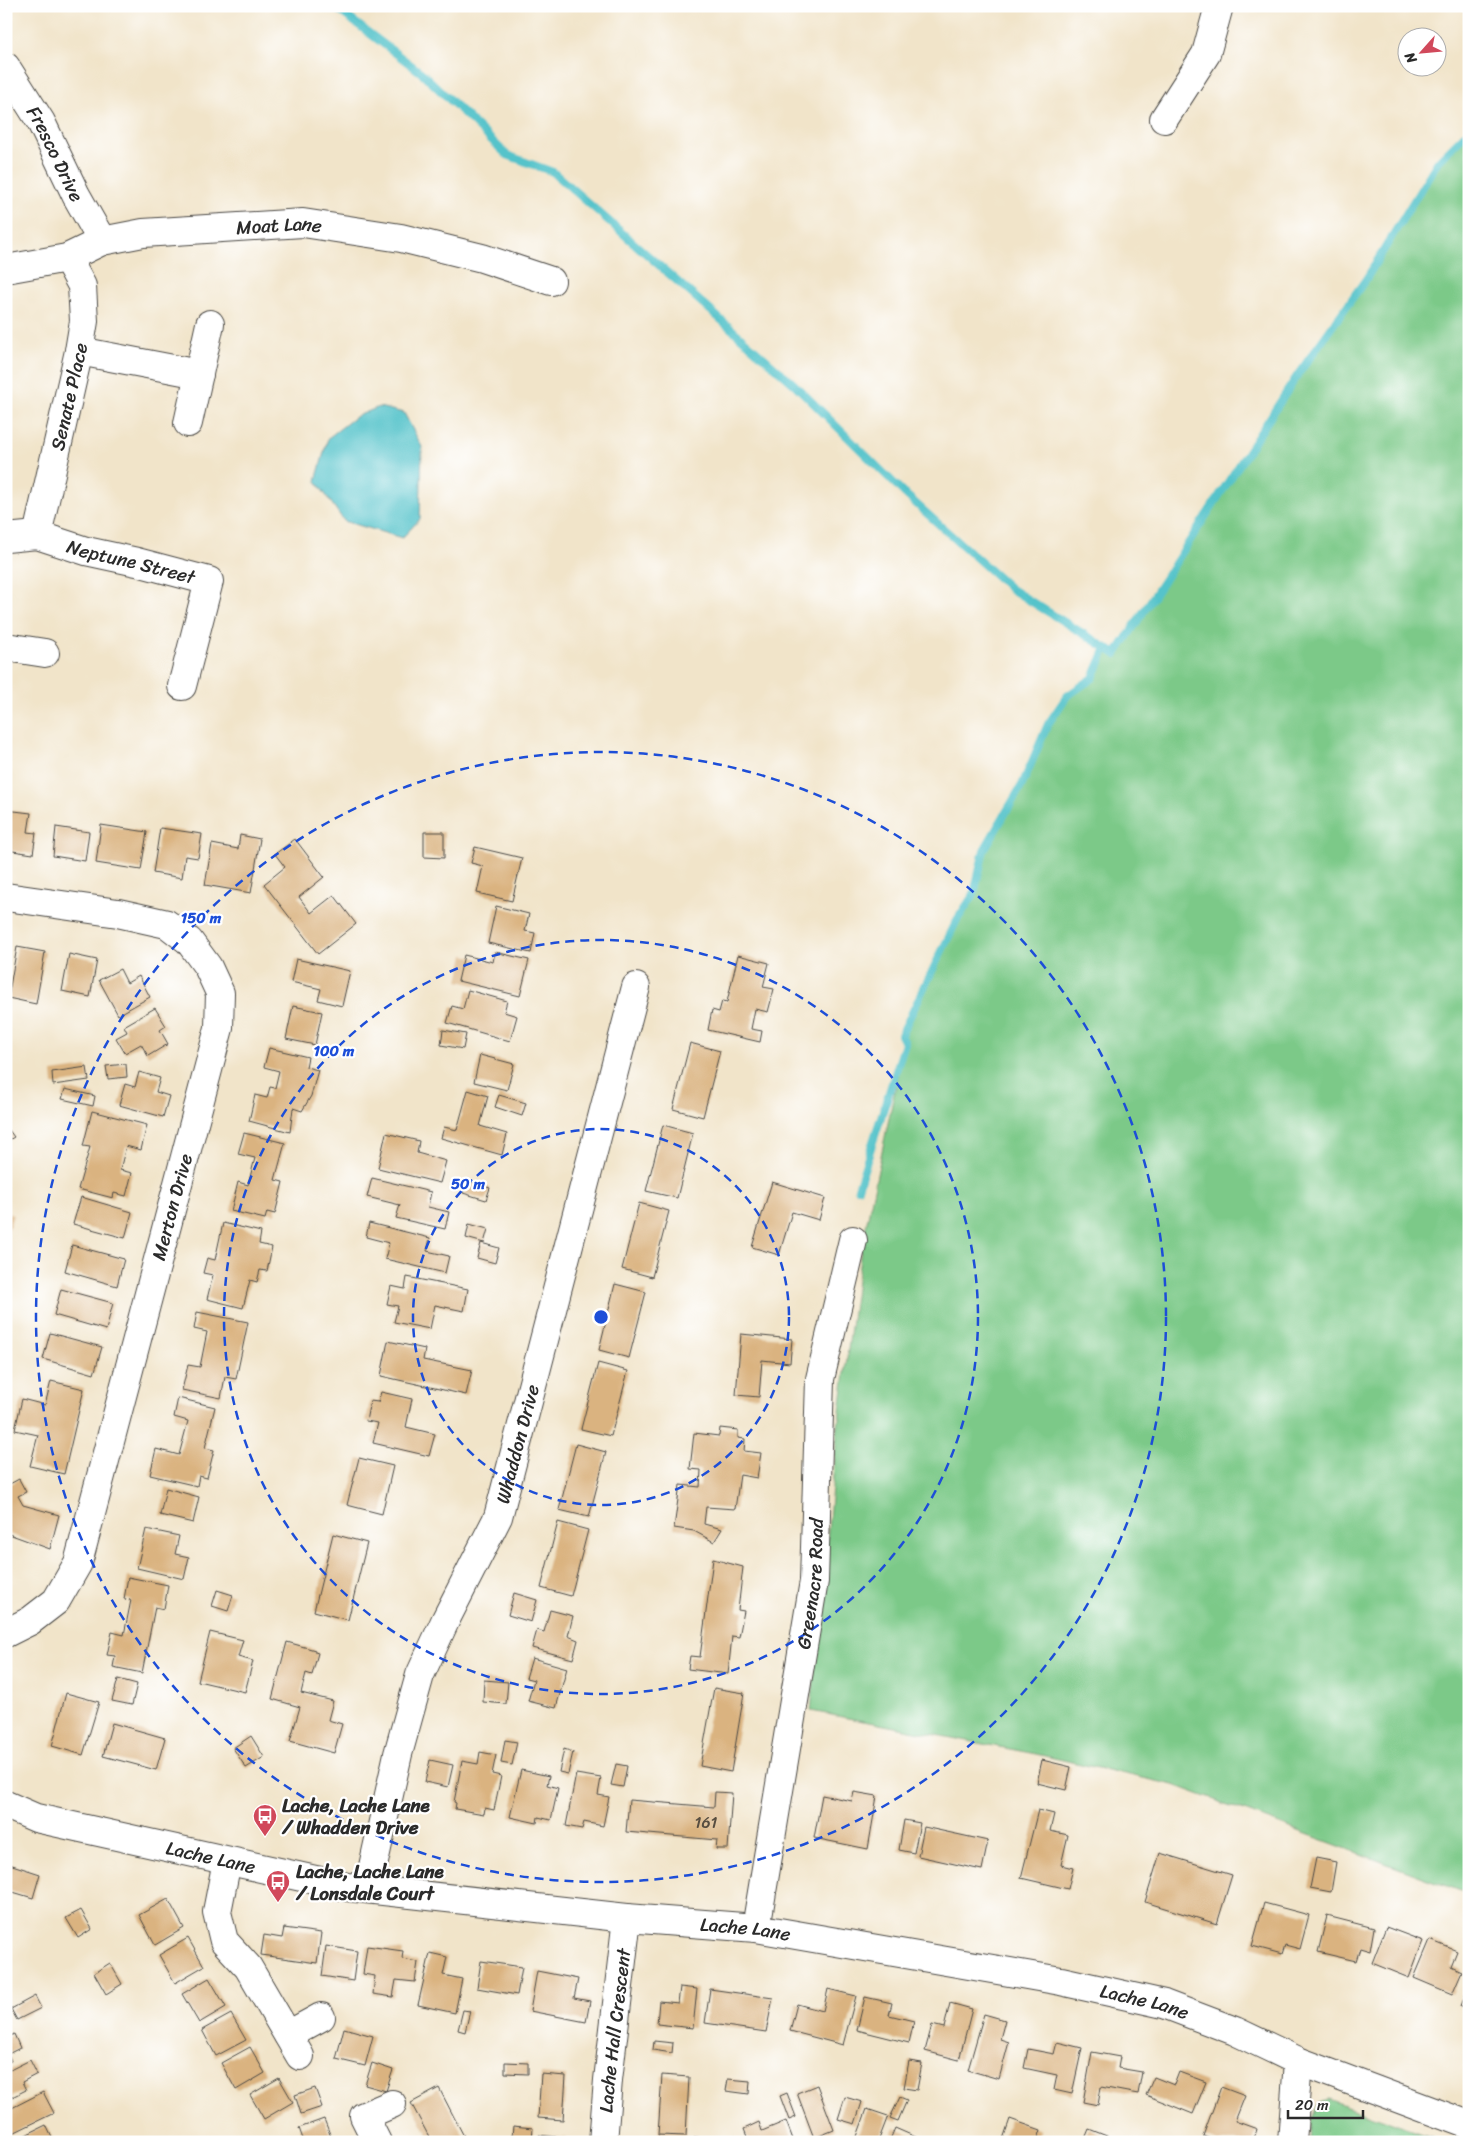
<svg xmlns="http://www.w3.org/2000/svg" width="1475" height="2148" viewBox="0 0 1475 2148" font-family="Sriracha,sans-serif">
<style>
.green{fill:#7cc988;stroke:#547a5a}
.water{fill:#55c3ca;stroke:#40777a}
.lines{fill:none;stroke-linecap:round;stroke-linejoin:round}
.stream{stroke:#55c3ca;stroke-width:8}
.building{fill:#dab380}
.minor-casing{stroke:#494743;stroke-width:30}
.tertiary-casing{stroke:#494743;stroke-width:30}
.minor{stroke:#fff;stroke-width:28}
.tertiary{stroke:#fff;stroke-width:28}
.ring{fill:none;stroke:#1d4ed8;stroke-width:2.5;stroke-dasharray:9 6}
.labels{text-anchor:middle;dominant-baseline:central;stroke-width:4.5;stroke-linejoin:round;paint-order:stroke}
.number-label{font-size:16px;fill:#574d40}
.street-label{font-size:19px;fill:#2b2b2b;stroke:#fff}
.poi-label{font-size:19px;font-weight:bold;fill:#2b2b2b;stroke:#fff;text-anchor:start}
.centre{fill:#1d4ed8;stroke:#fff;stroke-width:2.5}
.ring-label{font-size:15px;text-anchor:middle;font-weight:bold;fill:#1d4ed8;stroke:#fff;stroke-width:4.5;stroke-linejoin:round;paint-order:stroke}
</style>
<rect width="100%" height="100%" fill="#fff"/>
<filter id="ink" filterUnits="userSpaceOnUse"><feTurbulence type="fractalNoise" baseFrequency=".02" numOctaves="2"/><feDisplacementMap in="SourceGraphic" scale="10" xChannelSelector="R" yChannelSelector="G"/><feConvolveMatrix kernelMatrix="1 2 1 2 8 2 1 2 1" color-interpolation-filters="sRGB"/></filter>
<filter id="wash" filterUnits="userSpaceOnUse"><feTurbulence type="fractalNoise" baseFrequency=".0096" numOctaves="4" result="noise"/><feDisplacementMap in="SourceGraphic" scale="20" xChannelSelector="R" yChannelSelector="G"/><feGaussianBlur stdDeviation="1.12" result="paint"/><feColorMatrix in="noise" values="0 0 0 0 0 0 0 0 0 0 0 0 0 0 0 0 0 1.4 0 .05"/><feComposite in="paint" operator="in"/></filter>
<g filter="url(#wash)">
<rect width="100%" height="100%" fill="#f1e4c9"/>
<path class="green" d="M1469,130V1894L1174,1785L1036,1754L811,1711L837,1434L861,1250L905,1043L901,1035L957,920L974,894L984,850L1022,785L1048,724L1067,696L1093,678L1106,648L1116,653L1299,373L1366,279L1438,161Z
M1328,2100L1445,2142H1310L1311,2121L1318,2104Z"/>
<path class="water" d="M379,407L404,413L422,447L420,519L402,538L344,521L316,481L328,438L355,417Z"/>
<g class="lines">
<path class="stream" d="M337,6L336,8L423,74L507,155L553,172L794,384L904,493L1011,589L1116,654L1299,373L1366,279L1438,161L1469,130
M858,1188L905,1043L901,1035L957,920L974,894L984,850L1022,785L1048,724L1067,696L1093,678L1106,648"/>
</g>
<g id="blocks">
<path class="building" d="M6,810L31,813L28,832L36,833L33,854L6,850Z
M101,825L147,832L141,870L96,863Z
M56,827L89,832L85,861L53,856Z
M160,828L202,834L198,858L185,856L182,878L153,873Z
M424,832H444V858L424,857Z
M240,835L260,839L251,893L205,885L212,844L238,849Z
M295,839L324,877L299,897L311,913L334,895L356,924L318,954L264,884L285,867L275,854Z
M475,847L522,858L512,901L477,893L483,866L471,863Z
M496,906L529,914L525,931L535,933L531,953L488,943Z
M17,947L45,952L36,1004L8,998Z
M495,952L529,960L520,996L458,981L464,955L493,962Z
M69,954L97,960L90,997L62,991Z
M738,955L769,963L763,987L774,989L768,1012L755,1009L751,1029L762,1031L760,1042L708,1030L712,1010L719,1012L722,1001L727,1002Z
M296,959L350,971L342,1006L318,1000L321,989L291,982Z
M120,969L127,983L139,976L150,997L118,1015L99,980Z
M468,990L507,1001L504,1012L517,1016L510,1041L447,1023L452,1006L463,1009Z
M293,1006L322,1012L315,1045L286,1039Z
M155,1008L166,1026L160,1030L168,1044L148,1056L141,1044L125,1053L116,1038L127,1032L124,1026Z
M443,1030L466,1034L463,1049L441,1045Z
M690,1043L720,1051L703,1117L673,1109Z
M269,1048L308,1057L306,1067L318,1070L311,1096L302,1111L293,1108L290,1132L249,1121L255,1095L267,1098L270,1087L275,1088L279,1071L264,1067Z
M480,1055L514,1064L507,1090L474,1082Z
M126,1064L127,1077L108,1079L106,1066Z
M87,1067L89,1080L53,1085L52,1072Z
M139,1072L160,1078L156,1092L169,1096L163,1117L119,1105L125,1084L135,1087Z
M65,1089L95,1096L93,1106L62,1099Z
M468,1090L488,1096L480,1126L507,1134L502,1155L441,1138L444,1127L457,1130Z
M499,1095L526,1103L522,1116L495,1107Z
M92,1111L147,1125L141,1150L126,1146L120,1170L132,1173L126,1196L114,1193L113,1198L78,1189L90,1147L83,1146Z
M663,1125L693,1133L677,1198L646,1191Z
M6,1126L14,1137L6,1142Z
M244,1133L285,1143L275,1180L283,1182L275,1214L267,1212L265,1219L231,1211L238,1182L248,1185L255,1158L238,1154Z
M386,1133L419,1141L417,1153L446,1161L440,1183L378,1168Z
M372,1178L431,1192L428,1207L449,1212L445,1229L396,1218L400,1205L367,1197Z
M467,1180L490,1188L486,1200L463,1193Z
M772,1182L825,1198L819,1220L792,1212L779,1255L752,1247Z
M81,1197L132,1212L125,1238L73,1224Z
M639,1203L669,1211L652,1277L622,1269Z
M6,1212L13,1215L7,1234H6Z
M223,1223L261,1232L259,1244L272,1247L267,1271L260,1270L257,1282L250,1280L243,1308L207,1299L213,1275L203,1273L207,1258L215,1260Z
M369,1223L430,1238L427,1251L449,1256L445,1273L385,1259L389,1243L366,1237Z
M469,1224L488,1229L484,1243L466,1238Z
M481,1243L499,1248L495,1263L477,1258Z
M72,1245L124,1259L117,1286L65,1271Z
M407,1277L468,1289L464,1311L435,1305L430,1329L394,1322L398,1306L387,1304L391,1286L405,1289Z
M615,1284L646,1292L629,1358L599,1350Z
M61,1289L113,1303L106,1330L54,1315Z
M197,1312L248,1322L236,1379L225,1377L221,1398L182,1390L188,1365L200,1367L207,1332L194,1329Z
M50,1333L102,1347L94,1374L43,1359Z
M741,1334L792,1339L790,1363L762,1360L759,1397L736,1395Z
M388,1341L425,1349L423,1360L472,1370L466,1395L381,1376Z
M598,1363L628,1371L611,1436L581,1429Z
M51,1381L84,1389L64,1474L30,1466L38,1435L15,1430L22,1399L45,1405Z
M381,1392L412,1399L406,1427L435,1434L429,1456L373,1443L378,1423L366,1421L370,1401L378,1402Z
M178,1398L215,1407L205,1448L214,1450L207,1478L199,1476L197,1486L150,1475L156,1449L179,1455L188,1421L174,1417Z
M720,1428L738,1430V1438L745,1439L744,1451L761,1453L757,1478L740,1475L735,1509L706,1507L704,1524L722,1529L714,1542L694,1531L674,1528L680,1485L700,1487L701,1470L690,1469L694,1433L719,1436Z
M576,1444L606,1452L589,1517L559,1510Z
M359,1458L393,1466L382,1514L347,1505Z
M19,1479L26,1492L18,1496L23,1505L59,1515L50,1549L6,1533V1486Z
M166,1488L199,1497L193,1523L160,1515Z
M558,1522L588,1530L571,1596L541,1588Z
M146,1529L179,1536L175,1554L189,1557L184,1579L137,1568Z
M333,1534L367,1543L348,1620L314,1611Z
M713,1559L743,1567L738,1610L744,1611L739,1637L732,1636L728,1674L688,1669L690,1656L700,1657Z
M128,1577L168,1585L164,1609L155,1607L142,1673L113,1667L115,1656L107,1655L112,1632L124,1635L131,1600L124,1599Z
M217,1590L233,1595L228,1611L212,1606Z
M514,1593L537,1600L531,1622L508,1615Z
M550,1610L573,1616L568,1636L578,1640L573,1659L532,1648L537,1630L544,1632Z
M210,1632L243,1640L238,1657L253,1661L245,1692L198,1681Z
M287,1642L315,1650V1652L318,1653L312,1675L306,1673L301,1693L333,1701L328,1720L342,1724L334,1753L290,1741L300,1707L272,1699Z
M532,1658L567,1668L556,1708L528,1701L534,1680L526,1678Z
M118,1679L137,1684L132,1705L112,1701Z
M484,1680L508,1682L506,1704L483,1702Z
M714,1688L744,1693L731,1772L700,1766Z
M66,1693L99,1702L83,1755L52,1746Z
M112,1723L165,1738L156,1770L103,1756Z
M251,1736L264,1757L246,1768L233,1748Z
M505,1740L517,1742L512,1765L501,1763Z
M564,1749L573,1752L568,1774L559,1772Z
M480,1752L496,1755L492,1774L501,1776L494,1810L485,1808L484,1814L455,1809L456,1803L454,1802L462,1761L478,1764Z
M430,1760L453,1765L448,1787L425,1782Z
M1042,1760L1071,1767L1066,1790L1037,1783Z
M616,1764L627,1766L623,1787L611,1785Z
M521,1770L549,1776L547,1785L558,1788L551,1820L538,1817L537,1823L510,1817Z
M576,1774L601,1778L598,1795L609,1797L603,1826L584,1822L582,1829L566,1826Z
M715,1792L732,1793L728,1849H716L717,1840L626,1832L629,1800L714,1807Z
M854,1792L877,1796L868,1849L814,1838L822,1795L852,1801Z
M1038,1810L1054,1814L1050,1831L1068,1835L1061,1865L1073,1868L1068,1889L1021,1878Z
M904,1820L920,1823L914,1853L899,1850Z
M924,1827L988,1841L982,1870L918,1856Z
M1160,1853L1232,1875L1217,1924L1145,1902Z
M1316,1858L1336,1862L1331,1892L1310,1888Z
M6,1863L40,1874L33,1898L6,1890Z
M168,1899L184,1928L155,1945L139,1915Z
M1264,1903L1309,1915L1300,1949L1285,1945L1282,1954L1252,1946Z
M81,1910L92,1929L78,1938L66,1918Z
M1327,1916L1374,1928L1370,1951L1360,1948L1356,1961L1318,1952Z
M1386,1927L1423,1941L1409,1978L1372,1963Z
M284,1928L321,1933L317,1963L261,1955L264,1935L282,1938Z
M188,1938L204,1966L175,1983L159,1955Z
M1430,1940L1457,1951L1451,1966L1462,1971L1452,1994L1414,1978Z
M326,1946L357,1951L353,1981L322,1976Z
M367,1946L403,1951L402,1959L418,1962L415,1982L396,1980L393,1997L373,1994L375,1976L363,1974Z
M430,1953L447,1957L443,1975L462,1979L455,2013L418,2005Z
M481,1961L522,1967L517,1995L477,1988Z
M110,1963L122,1984L106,1994L94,1973Z
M537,1971L578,1979L574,1998L590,2001L586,2022L530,2011Z
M209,1978L226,2007L199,2023L182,1994Z
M1469,1985V2009L1461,2006Z
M680,1987L697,1989L693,2028L657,2024L659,2001L678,2003Z
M710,1989L773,1998L766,2032L705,2023Z
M828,1989L856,1996L843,2045L790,2031L797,2004L823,2011Z
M35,1996L41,2008L17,2020L11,2009Z
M865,1997L892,2003L889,2015L914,2021L909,2043L857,2030Z
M950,2003L972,2009L959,2060L925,2051L932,2025L944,2028Z
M463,2010L470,2011L465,2032L458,2030Z
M231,2014L246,2040L216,2056L202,2030Z
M984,2014L1005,2020L1000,2039L1009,2042L999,2079L968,2070Z
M344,2028L373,2036L365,2066L336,2059Z
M14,2034L20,2048L8,2054L11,2061L6,2063V2038Z
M654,2041L673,2043L672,2053L653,2050Z
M1057,2042L1082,2048L1072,2094L1054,2090L1057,2075L1024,2068L1028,2049L1054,2054Z
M250,2047L265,2073L236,2090L221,2063Z
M1092,2052L1120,2057L1118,2068L1142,2072L1138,2094L1101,2087L1098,2105L1083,2102Z
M30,2060L37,2074L22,2082L26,2090L6,2100V2072Z
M909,2061L922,2063L917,2090L904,2088Z
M505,2062L528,2063V2074L505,2073Z
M372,2063L393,2070L386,2091L365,2085Z
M1179,2072L1206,2082L1193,2114L1146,2095L1154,2077L1174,2085Z
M541,2074L566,2076L563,2120L538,2118Z
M662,2075L689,2077L686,2136L658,2135Z
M279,2078L293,2102L264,2119L250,2095Z
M728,2079L750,2081L749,2094L726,2091Z
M817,2085L834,2130L814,2138L797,2093Z
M1221,2087L1245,2096L1235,2121L1257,2129L1253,2142H1218L1203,2136Z
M315,2088L322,2107L301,2114L295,2095Z
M439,2088L455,2119L467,2142H432L427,2133L411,2103Z
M43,2092L54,2113L9,2135L6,2129V2111Z
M787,2093L796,2117L789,2120L780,2096Z
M845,2097L862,2102L855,2124L838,2119Z
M900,2097L907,2100L898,2121L890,2118Z
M867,2109L888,2116L878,2142H855Z
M324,2119L333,2142H304L299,2128Z
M1010,2119L1041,2130L1037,2142H1002Z
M786,2121L794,2142H749L744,2129L759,2122L762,2131Z
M46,2125L54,2142H11Z
M513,2126L533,2128L532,2139L512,2136Z
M895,2128L918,2138L917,2142H889Z
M1089,2129L1122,2142H1074L1076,2138L1084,2141Z
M539,2135L567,2138L566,2142H538Z
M695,2137L715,2139V2142H694Z"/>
</g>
</g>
<g filter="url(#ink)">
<use href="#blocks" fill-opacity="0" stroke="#494743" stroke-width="1"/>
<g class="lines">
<g class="minor-casing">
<g id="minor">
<path id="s1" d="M6,67L41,122L76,195L102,241"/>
<path d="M1164,119L1206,54L1219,6"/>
<path id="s2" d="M6,269L67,258L102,241L143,233L303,223L401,238L482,258L551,281"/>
<path d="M79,351L199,374"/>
<path d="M188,423L210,324"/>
<path id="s3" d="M37,535L79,351L84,321L82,286L67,258"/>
<path id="s4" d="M6,538L37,535L86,551L137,562L209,581L182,686"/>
<path d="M6,647L45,653"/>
<path d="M6,897L118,913L167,924L189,941L208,967L220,993L219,1028L78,1563L56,1601L30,1621L6,1633"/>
<path d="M227,1861L217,1912L224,1941L248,1967L300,2056"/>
<path id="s5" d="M368,1889L398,1754L420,1675L446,1619L498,1517L636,987"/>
<path id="s6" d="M756,1928L814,1581L820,1379L853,1240"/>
<path d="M288,2035L321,2017"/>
<path d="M377,2142L364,2116L392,2104"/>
<path id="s7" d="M603,2142L608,2080L627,1918"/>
<path d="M1292,2142L1298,2061"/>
</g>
</g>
<g class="tertiary-casing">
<g id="tertiary">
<path id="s8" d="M6,1805L36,1818L347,1887L627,1918L756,1928L1061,1981L1164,2004L1235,2031L1298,2061L1469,2125"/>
</g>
</g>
<use href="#minor" class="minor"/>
<use href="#tertiary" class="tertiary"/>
</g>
</g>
<g class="ring">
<circle cx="601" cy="1317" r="188"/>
<circle cx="601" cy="1317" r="377"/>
<circle cx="601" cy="1317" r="565"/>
</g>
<defs>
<g id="bus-pin" transform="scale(1.25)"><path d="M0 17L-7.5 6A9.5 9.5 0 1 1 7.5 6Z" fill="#d1495b" stroke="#fff"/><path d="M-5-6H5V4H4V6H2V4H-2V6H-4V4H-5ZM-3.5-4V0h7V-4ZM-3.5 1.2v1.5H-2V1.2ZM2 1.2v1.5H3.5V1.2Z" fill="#fff"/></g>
</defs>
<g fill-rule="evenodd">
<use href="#bus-pin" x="265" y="1816"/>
<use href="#bus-pin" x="278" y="1882"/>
</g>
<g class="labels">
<g class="number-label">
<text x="706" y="1822">161</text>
</g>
<g class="street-label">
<text stroke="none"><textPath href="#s1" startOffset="100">Fresco Drive</textPath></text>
<text stroke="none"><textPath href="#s2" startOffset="279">Moat Lane</textPath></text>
<text stroke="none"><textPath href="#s3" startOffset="142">Senate Place</textPath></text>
<text stroke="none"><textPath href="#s4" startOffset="129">Neptune Street</textPath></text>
<text transform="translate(172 1207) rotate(-75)">Merton Drive</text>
<text stroke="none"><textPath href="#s5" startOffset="472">Whaddon Drive</textPath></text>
<text stroke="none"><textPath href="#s6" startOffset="349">Greenacre Road</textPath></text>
<text stroke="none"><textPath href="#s8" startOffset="212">Lache Lane</textPath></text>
<text stroke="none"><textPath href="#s8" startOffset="752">Lache Lane</textPath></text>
<text stroke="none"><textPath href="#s8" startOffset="1158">Lache Lane</textPath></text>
<text stroke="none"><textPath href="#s7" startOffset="112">Lache Hall Crescent</textPath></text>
</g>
<g class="poi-label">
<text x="282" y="1805">Lache, Lache Lane<tspan x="282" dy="22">/ Whadden Drive</tspan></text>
<text x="296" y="1871">Lache, Lache Lane<tspan x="296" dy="22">/ Lonsdale Court</tspan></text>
</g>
</g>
<circle cx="601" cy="1317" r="8" class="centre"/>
<g class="ring-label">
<text x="201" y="923">150 m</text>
<text x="334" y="1056">100 m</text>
<text x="468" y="1189">50 m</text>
</g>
<rect width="1475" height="2148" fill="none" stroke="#fff" stroke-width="25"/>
<g transform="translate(1422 52) rotate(243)"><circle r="24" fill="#ffffff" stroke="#aaaaaa"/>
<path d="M0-4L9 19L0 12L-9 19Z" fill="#d1495b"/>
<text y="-8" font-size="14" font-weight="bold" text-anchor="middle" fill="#2b2b2b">N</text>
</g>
<path d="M1288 2110v8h75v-8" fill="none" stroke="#2b2b2b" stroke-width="2.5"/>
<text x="1295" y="2110" font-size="15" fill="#2b2b2b" stroke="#ffffff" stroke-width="4" paint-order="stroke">20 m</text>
</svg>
